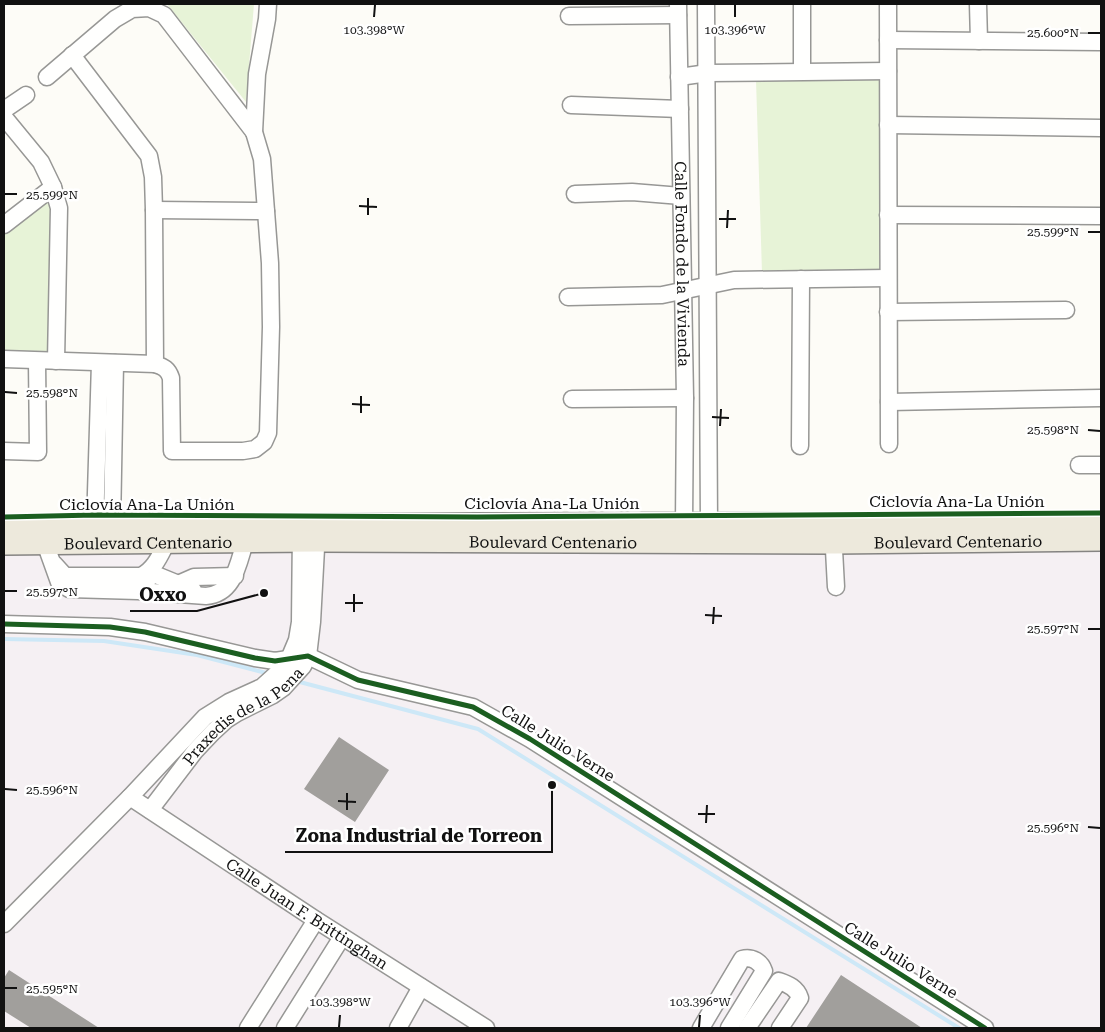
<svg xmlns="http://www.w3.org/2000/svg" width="1105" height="1032" viewBox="0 0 1105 1032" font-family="'Roboto Serif',serif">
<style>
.industrial{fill:#f5f0f3}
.green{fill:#e7f3d7}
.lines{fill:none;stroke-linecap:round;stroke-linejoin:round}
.stream{stroke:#cde8f7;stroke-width:4}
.building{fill:#a19f9c}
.minor-casing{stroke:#979795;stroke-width:19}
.major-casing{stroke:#858482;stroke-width:24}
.minor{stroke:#fffffe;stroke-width:16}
.major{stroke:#ede9dc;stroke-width:21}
.cycleway-casing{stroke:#fff;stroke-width:8}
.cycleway{stroke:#1b5e20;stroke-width:5}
.ticks{fill:none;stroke:#111;stroke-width:2}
.labels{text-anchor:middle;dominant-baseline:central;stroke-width:5;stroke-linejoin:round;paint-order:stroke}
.street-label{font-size:16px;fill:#111;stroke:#fff}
.ticks-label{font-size:12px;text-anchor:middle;fill:#111;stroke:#fff;stroke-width:5;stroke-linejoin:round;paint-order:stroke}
.leader{fill:none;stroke:#111;stroke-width:2}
.callout-dot{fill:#111;stroke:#fff;stroke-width:2}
.callout-label{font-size:18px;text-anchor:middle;font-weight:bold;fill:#111;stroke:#fff;stroke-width:5;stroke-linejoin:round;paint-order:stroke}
</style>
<rect width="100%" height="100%" fill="#fdfcf7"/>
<path class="industrial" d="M1101,528V1028H4V541Z"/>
<path class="green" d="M167,4H254L246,102Z
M756,80H882L879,272L762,273Z
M51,194V355L4,353V231Z"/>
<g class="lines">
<path class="stream" d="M4,639L104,641L197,655L270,674
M296,681L478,729L959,1028"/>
</g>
<path class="building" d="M339,737L389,770L355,822L304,789Z
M9,970L99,1028H31L4,1011V978Z
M841,975L922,1028H806Z"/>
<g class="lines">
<g class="minor-casing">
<g id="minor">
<path id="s1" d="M678,4L685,398L684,525"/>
<path d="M706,4L709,525"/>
<path d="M802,4V71"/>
<path d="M888,4L889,444"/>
<path d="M978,4L979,41"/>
<path d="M569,16L678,15"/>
<path d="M888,40L1101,42"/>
<path d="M72,55L149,156L153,177L154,210L155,364C164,367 168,369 171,378L172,451H243L255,449L264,442L268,433L271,327L270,263L262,159L254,132L257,74L267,19L268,4"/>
<path d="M47,77L115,19L132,9L149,8L164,15L254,132"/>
<path d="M679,77L708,73L888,71"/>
<path d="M571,105L680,109"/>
<path d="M4,110L26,95"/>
<path d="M4,117L41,162L53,187L59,208L56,361"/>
<path d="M888,125L1101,128"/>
<path d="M575,194L632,192L681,196"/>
<path d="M154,210L266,211"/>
<path d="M888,215L1101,216"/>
<path d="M4,225L53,187"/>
<path d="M568,297L662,295L734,280L888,278"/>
<path d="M888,312L1066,310"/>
<path d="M4,359L155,364"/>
<path d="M572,399L685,398"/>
<path d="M889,402L1101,398"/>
<path d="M800,446L801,279"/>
<path d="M4,451L38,452L37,361"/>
<path d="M1079,465H1101"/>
<path d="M95,525L100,363"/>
<path d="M112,525L115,363"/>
<path d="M833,531L836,587"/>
<path d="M45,543L59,582L69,589L138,591L206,596C234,594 238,564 245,542"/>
<path d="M54,564L64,575L68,576H141C155,569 160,555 167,542"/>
<path d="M147,582L149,572L193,590"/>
<path d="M178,584L194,577L235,576"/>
<path d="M4,624L110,627L145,632L255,658L275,661L308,656L358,680L473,707L530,739L985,1028"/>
<path id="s2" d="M130,797L316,920L486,1028"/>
<path id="s3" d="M150,810L195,751L213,732L226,720L237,713L273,695L283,688L303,666L308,656L312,622L317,530"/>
<path d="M4,924L130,797L205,717L229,702L262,687L283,668L289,659L297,640L300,622L301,530"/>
<path d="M248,1028L316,920"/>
<path d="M285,1028L342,937"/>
<path d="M398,1028L421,987"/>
<path d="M701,1028L742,959C752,956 761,962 764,971L729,1028"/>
<path d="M747,1028L779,981C788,984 797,988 800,998L780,1028"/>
</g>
</g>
<g class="major-casing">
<g id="major">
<path d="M4,526C370,523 735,524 1101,523"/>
<path id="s4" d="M4,544L317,541L834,543L1101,540"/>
</g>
</g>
<use href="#minor" class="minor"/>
<use href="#major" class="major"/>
<g class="cycleway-casing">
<path id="cycleway" d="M4,517L95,515L477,517L1101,513
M4,624L110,627L145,632L255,658L275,661L308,656L358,680L473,707L530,739L985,1028"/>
</g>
<use href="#cycleway" class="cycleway"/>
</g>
<path class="ticks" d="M374,17L375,5M735,17V5M1088,33H1100M5,194H17M359,206L377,207M368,215V198M719,219H736M727,228L728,210M1088,232H1100M5,392L17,393M352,404L370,405M361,413V396M712,417L729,418M720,426L721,409M1088,430L1100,431M5,591H17M345,603H363M354,612V594M705,615L722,616M713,624L714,607M1088,629H1100M5,789L17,790M338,801L356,802M347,810V793M698,814H715M706,823L707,805M1088,827L1100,828M5,988H17M339,1027L340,1015M699,1027L700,1015"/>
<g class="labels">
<g class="street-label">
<text stroke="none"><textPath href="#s1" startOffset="260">Calle Fondo de la Vivienda</textPath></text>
<text x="957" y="501">Ciclovía Ana-La Unión</text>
<text x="552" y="503">Ciclovía Ana-La Unión</text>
<text x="147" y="504">Ciclovía Ana-La Unión</text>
<text stroke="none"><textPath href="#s4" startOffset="144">Boulevard Centenario</textPath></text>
<text stroke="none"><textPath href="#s4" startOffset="954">Boulevard Centenario</textPath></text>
<text stroke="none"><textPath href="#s4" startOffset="549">Boulevard Centenario</textPath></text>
<text stroke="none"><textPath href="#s3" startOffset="134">Praxedis de la Pena</textPath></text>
<text transform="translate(558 743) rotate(32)">Calle Julio Verne</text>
<text stroke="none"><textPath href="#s2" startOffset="212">Calle Juan F. Brittinghan</textPath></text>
<text transform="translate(901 960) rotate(32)">Calle Julio Verne</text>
</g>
</g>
<g class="ticks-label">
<text x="374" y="34">103.398°W</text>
<text x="735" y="34">103.396°W</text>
<text x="1053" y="37">25.600°N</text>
<text x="52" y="199">25.599°N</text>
<text x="1053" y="236">25.599°N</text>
<text x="52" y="397">25.598°N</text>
<text x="1053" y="434">25.598°N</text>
<text x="52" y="596">25.597°N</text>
<text x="1053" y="633">25.597°N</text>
<text x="52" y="794">25.596°N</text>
<text x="1053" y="832">25.596°N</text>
<text x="52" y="993">25.595°N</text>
<text x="340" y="1006">103.398°W</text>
<text x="700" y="1006">103.396°W</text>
</g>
<path class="leader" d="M264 593L197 611H130M552 785L552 852H285"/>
<g class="callout-dot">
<circle cx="264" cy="593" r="5"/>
<circle cx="552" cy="785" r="5"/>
</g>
<g class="callout-label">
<text x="163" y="601">Oxxo</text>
<text x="419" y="842">Zona Industrial de Torreon</text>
</g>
<rect width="1105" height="1032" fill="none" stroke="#111111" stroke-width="10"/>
</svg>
